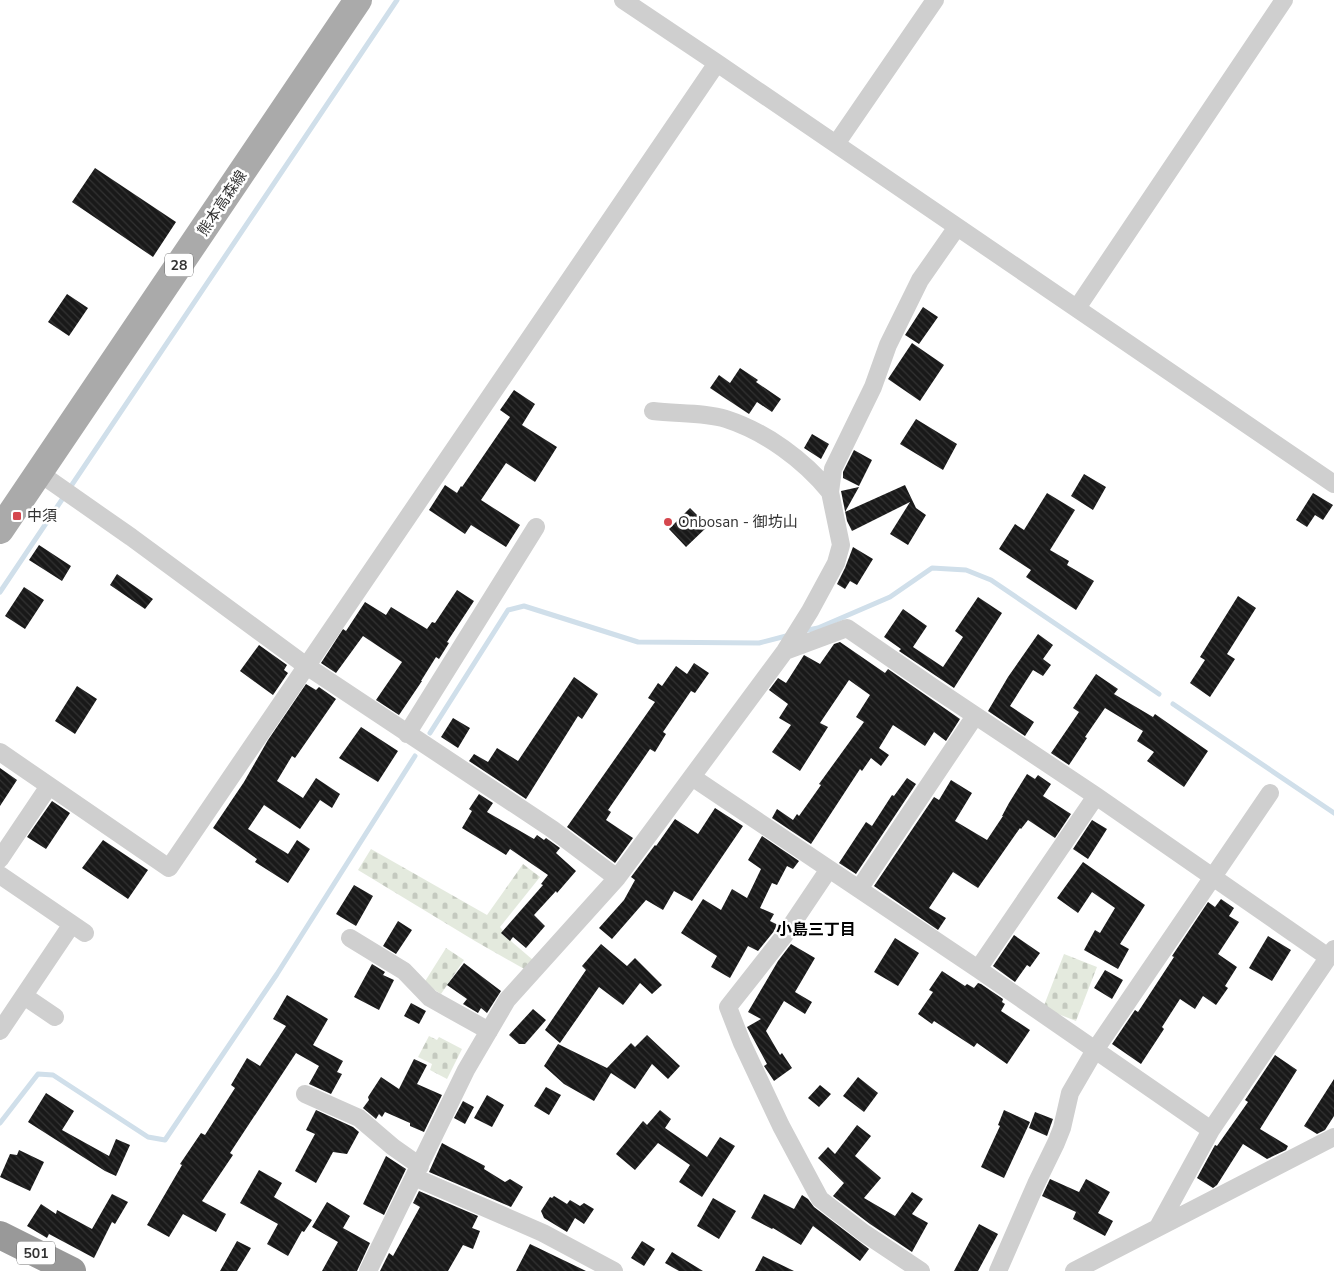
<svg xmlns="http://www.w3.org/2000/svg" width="1334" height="1271" viewBox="0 0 1334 1271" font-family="'Nunito Sans','Noto Sans JP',sans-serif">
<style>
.cemetery{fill:url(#cemetery-stones)}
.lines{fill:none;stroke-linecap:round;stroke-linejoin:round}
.stream{stroke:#d0dfea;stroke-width:5}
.building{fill:url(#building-back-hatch)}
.street{stroke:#cfcfcf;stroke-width:18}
.primary{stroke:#aaa;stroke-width:28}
.highway{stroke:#999;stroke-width:28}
.poi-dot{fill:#d5474e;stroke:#fff;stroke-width:2}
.labels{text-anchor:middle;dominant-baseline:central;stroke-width:5;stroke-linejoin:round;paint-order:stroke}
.shield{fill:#fff;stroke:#707070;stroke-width:1}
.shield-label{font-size:14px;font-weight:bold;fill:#323232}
.street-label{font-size:15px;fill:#323232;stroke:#fff}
.poi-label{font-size:15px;fill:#323232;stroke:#fff;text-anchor:start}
.neighbourhood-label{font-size:16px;font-weight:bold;fill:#000;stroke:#fff}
</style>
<defs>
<pattern id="cemetery-stones" width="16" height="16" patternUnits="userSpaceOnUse" patternTransform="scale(1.25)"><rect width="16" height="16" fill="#e4eade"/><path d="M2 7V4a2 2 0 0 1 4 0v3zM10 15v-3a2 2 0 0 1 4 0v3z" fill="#c4c9bf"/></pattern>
<pattern id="building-back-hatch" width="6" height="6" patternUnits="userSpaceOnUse" patternTransform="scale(1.25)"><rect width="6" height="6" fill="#191919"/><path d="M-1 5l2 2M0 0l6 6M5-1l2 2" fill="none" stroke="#323232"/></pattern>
</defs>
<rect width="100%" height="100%" fill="#fff"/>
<path class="cemetery" d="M371,849L487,915L523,864L540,877L500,927L512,942L533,960L526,970L475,941L358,870Z
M446,948L464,960L441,994L424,983Z
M1064,954L1097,967L1076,1021L1043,1008Z
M429,1036L437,1040L439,1037L462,1049L447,1079L430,1070L432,1064L418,1057Z"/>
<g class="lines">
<path class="stream" d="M0,592L397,0
M803,631L818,628L890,597L932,568L966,570L991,580L1159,694
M1173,704L1334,813
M430,733L508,610L524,606L638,642L759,643L790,635
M0,1123L38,1074L53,1075L148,1137L165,1140L277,974L415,756"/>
</g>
<path class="building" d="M95,168L176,222L153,257L72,202Z
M67,294L88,308L69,336L48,322Z
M923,307L938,317L919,344L905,335Z
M912,343L944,365L920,401L888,379Z
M740,368L758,380L756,382L781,399L772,412L757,402L749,414L710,388L719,375L730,383Z
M514,390L535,404L522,425L557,447L535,482L506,463L481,500L520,525L506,547L471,525L465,534L429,510L445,485L457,493L461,486L462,487L510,417L500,410Z
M916,419L957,444L943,470L900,444Z
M812,434L829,444L821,459L804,448Z
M854,450L872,460L859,486L843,478V472Z
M1084,474L1106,487L1093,510L1071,496Z
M905,485L916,508L926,515L908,545L890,534L910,502L852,531L847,521L841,491L859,487L845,512Z
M1047,493L1075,510L1050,550L1069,561L1067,565L1094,581L1076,610L1026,577L1031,570L999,549L1015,524L1024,530Z
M1313,493L1333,505L1323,520L1315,515L1307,527L1296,520Z
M690,508L708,526L686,547L669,529Z
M39,545L71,566L62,581L29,560Z
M853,547L873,559L857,585L850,581L845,589L837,584L845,568Z
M117,574L153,599L145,609L110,585Z
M24,587L44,600L25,629L5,616Z
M457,590L474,601L447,642L449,643L439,659L436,657L421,681H422L399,715L376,700L402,662L363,636L336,673L321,663L343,629L346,631L365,602L386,615L391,607L427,629L432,622L435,623Z
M1238,596L1256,608L1227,654L1235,659L1210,697L1190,683L1205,660L1200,657Z
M978,597L1002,613L954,688L899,651L901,649L884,637L903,609L927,626L913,647L943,667L963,637L955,631Z
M1038,634L1053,645L1043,659L1051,665L1043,676L1033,670L1010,706L1034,722L1025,736L988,711L1008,677Z
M840,642L885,673L888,669L960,719L946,741L934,732L925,746L893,725L879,748L889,755L881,766L871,758L862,771L860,769L811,844L772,818L777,809L793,820L797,814L799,816L821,785L819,784L864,722L856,717L870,695L849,680L820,723L828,727L800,771L772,752L791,725L779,718L788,704L769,690L778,678L786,683L804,655L820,664L834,644Z
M259,645L287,665L284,670L288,673L273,695L240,671Z
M694,663L709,673L695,693L691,691L663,732L666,734L655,752L650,749L608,810L611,812L606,820L633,838L615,863L567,827L655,702L648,698L658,683L662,686L676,666L687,674Z
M1096,674L1118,689L1114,694L1153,717L1155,714L1208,751L1184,787L1147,761L1154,752L1137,741L1143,731L1105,708L1085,737L1087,738L1069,765L1051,753L1079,712L1073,708Z
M574,677L598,694L582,719L578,716L526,799L469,761L474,754L488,762L497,748L518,761Z
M306,684L316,690L319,687L336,699L295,758L292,756L277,781L303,798L316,778L340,794L332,808L320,800L300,829L264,805L248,829L288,854L297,840L310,849L288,883L255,862L257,859L213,828L244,782L268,740Z
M77,686L97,699L75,734L55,721Z
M453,718L470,728L458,748L441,737Z
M361,727L398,751L378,782L339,758Z
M0,768L17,780L0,806Z
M1027,774L1035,779L1038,775L1051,784L1043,796L1071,814L1055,838L1028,820L1021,829L1020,828L978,888L953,872L929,908L946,918L938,930L874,886L934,797L939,800L951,780L972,793L955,821L987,840L1003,816H1002L1009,803Z
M907,778L916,784L856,874L839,863L866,822L872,826L892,795L894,796Z
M479,794L493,803L487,812L534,839L537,835L544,840L546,838L560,848L556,853L576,871L557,893L556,891L534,915L545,926L526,948L513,937L510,941L501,933L543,885L541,884L548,875L510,849L506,855L462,828L472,811L469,809Z
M52,801L70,813L46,849L27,837Z
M715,808L743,826L692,901L674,891L663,910L646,900L612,939L599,928L624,900L635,880L631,877L655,845L656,846L675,819L698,834Z
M1092,820L1107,829L1088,859L1073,849Z
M762,836L799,861L793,869L787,866L777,885L772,883L760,908L774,914L770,921L778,925L775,930L758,951L748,946L730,978L711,967L717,956L681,933L703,899L721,910L732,889L747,898L761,869L748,860Z
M103,840L148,870L128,899L82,868Z
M1083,862L1145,905L1120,944L1129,949L1118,969L1084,950L1095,930L1100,933L1115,908L1092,892L1078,913L1057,898Z
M354,885L373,896L356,926L336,914Z
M1221,899L1234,908L1229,916L1239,922L1218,954L1237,967L1225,986L1228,988L1216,1005L1203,996L1195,1009L1180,999L1162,1027L1164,1029L1141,1064L1112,1044L1135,1010L1138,1012L1174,957L1172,956L1208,902L1215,907Z
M398,921L412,930L396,954L383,946Z
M1014,935L1040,953L1030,967L1027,965L1015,982L993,966Z
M1268,936L1291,950L1272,981L1249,968Z
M895,938L919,953L898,986L874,972Z
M601,944L627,966L635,958L662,985L652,994L640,983L623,1005L599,987L560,1043L545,1030L586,970L582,966Z
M791,944L815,958L795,992L812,1002L805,1014L784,1001L766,1031L780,1055L782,1053L792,1068L774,1081L764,1066L767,1064L747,1027L761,1019L748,1012L778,961Z
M464,963L501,991L487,1013L481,1008L478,1013L463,1004L467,999L447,985Z
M372,964L385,972L383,975L394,980L379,1010L354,997Z
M1105,970L1123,980L1112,999L1094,988Z
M942,971L965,986L967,984L974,988L978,983L981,984L1003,999L1002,1002L1005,1004L1001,1011L1030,1030L1007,1064L977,1043L974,1047L934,1021L932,1024L918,1014L933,992L929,990Z
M287,995L328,1019L313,1045L343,1061L337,1072L342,1074L331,1094L309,1084L319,1066L296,1053L230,1153L233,1155L202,1201L226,1214L216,1232L183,1214L169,1237L147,1225L182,1165L180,1164L201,1133L205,1135L235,1088L231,1085L247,1058L260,1066L286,1026L273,1019Z
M411,1003L426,1011L419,1024L404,1016Z
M533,1009L546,1020L525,1044H519L509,1035Z
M647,1035L680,1066L668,1079L652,1064L635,1089L611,1073L594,1101L564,1084L544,1066L558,1044L607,1068L631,1043L635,1047Z
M1275,1055L1297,1070L1260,1129L1288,1146L1286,1150L1267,1159L1243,1144L1217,1185L1213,1188L1197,1178L1215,1145L1217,1146L1248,1102L1245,1100Z
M414,1059L427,1065L417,1084L442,1095L424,1132L410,1126V1123L385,1112L382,1117L379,1114L376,1119L363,1108L369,1100L368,1097L381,1077L399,1089Z
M858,1077L878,1093L864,1112L843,1096Z
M1334,1079V1116L1325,1130L1317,1134L1304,1126Z
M820,1085L831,1094L819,1107L808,1098Z
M546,1087L561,1095L549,1115L534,1106Z
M46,1093L74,1111L62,1130L109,1156L116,1139L130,1145L116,1176L105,1171L28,1122Z
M487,1095L504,1105L492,1127L474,1118Z
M463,1101L474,1107L465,1124L454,1118Z
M316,1110L353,1127L359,1132L347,1154L333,1152L316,1183L295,1171L315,1134L306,1130Z
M660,1110L671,1119L665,1128L707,1157L720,1137L735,1146L702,1197L679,1182L690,1165L658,1143L635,1170L616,1154L643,1121L647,1125Z
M1004,1110L1030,1122L1004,1178L981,1167L1000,1126L998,1125Z
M1035,1112L1053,1119L1047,1136L1029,1128Z
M857,1125L871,1136L855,1156L881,1178L864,1198L895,1216L912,1192L923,1199L912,1214L928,1223L912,1252L870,1224L833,1196L844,1183L818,1158L828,1147L835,1154Z
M442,1143L485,1166L484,1169L505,1182L510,1179L523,1187L511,1207L429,1172Z
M19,1150L44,1162L30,1191L0,1177L10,1154L17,1155Z
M386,1156L406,1169L384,1215L363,1204Z
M259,1170L282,1183L274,1197L312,1220L304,1232L302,1231L288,1256L267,1244L278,1224L240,1203Z
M1050,1179L1079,1192L1086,1179L1110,1192L1098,1213L1113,1221L1105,1236L1073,1219L1076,1212L1042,1196Z
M419,1191L478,1216L472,1228L480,1231L473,1249L463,1245L448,1271H380L389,1253L393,1256L420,1207L413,1203Z
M112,1194L128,1202L115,1224L112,1222L94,1258L49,1234L47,1238L27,1226L41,1204L56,1214L57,1210L92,1229Z
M764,1194L794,1209L802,1195L808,1199L814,1207L869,1249L860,1261L813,1226L801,1245L773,1228L772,1229L751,1218Z
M554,1196L567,1204L570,1200L580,1206L584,1203L594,1209L584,1224L575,1218L567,1232L544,1218L541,1211L550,1197L552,1198Z
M713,1198L736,1211L719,1239L697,1226Z
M327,1202L350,1216L343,1228L370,1243L357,1271H322L338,1242L312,1227Z
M979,1224L998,1234L978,1271H954Z
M237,1241L251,1248L237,1271H220Z
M642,1241L655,1249L644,1266L631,1258Z
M530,1244L586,1271H516Z
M672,1252L703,1271H679L665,1263Z
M763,1256L794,1271H755Z"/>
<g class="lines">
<path class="street" d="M623,0L717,63L1334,484
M836,144L935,0
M1077,308L1284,0
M653,411C676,414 705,412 726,419C766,432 804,460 830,492
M38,472L131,537L305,665L552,829L617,878
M785,651L847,628L931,686L1096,796L1328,957
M407,734L536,527
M0,752L169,868C350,598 535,331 717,63
M692,777L978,969L1211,1130
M0,859L49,786
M829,869L784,936L728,1007L742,1043L781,1126L820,1199L864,1233L921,1271
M0,875L85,933
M859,889L975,716
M350,938L404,971L430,998L489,1031
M978,969L1096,796
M24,996L55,1017
M0,1031L72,924
M305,1094L359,1118L393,1147L420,1166
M414,1177L543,1233L614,1271
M1158,1227L1211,1130L1334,949
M368,1271L466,1070L507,1000L617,878L785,651L810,611L836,563L841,545L830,492L833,469L873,387L888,345L920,280L957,227
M998,1271L1036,1184L1056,1143L1062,1128L1070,1093L1095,1050L1270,793
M1074,1271L1334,1137"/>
<path class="primary" d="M0,530L358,0"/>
<path class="highway" d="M0,1235L72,1271"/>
</g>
<g class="poi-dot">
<rect x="12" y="511" width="10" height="10" rx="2.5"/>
<circle cx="668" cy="522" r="5"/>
</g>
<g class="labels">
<g class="shield">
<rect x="165" y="253.5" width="28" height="23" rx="4"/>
<rect x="17" y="1241.5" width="38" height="23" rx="4"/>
</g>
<g class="shield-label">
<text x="179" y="265">28</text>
<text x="36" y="1253">501</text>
</g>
<g class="street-label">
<text transform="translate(222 203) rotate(-56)">熊本高森線</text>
</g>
<g class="poi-label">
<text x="27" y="516">中須</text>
<text x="678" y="522">Onbosan - 御坊山</text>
</g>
<g class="neighbourhood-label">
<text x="816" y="930">小島三丁目</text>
</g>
</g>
</svg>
